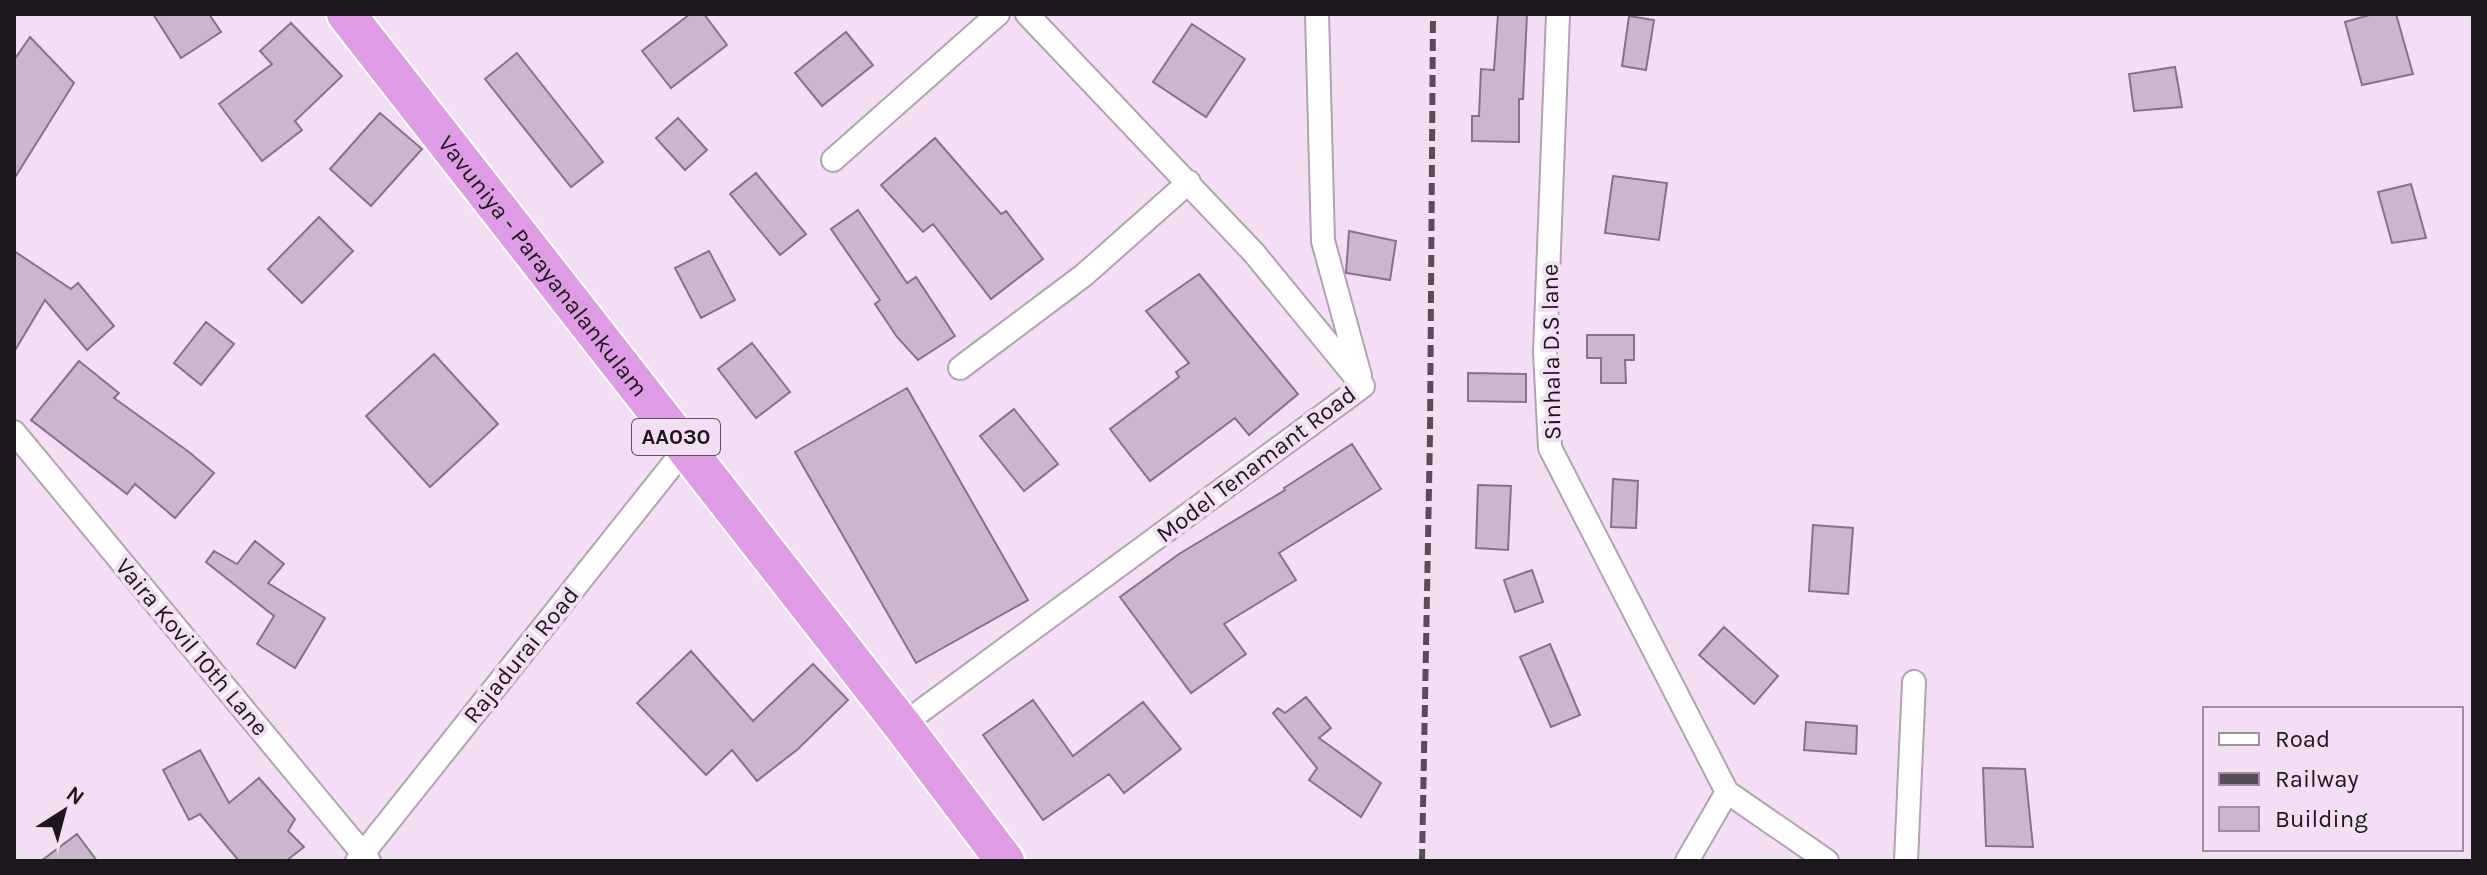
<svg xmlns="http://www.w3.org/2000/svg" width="2487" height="875" viewBox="0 0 2487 875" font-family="Karla,sans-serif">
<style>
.building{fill:#cab7cb;stroke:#857386;stroke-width:2}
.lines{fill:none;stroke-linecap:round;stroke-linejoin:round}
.minor-casing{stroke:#b4a1b5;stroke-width:26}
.trunk-casing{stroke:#fff;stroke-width:42}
.minor{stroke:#fff;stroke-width:22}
.trunk{stroke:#de9ce4;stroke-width:38}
.rail{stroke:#574d58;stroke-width:6;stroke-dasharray:12 6;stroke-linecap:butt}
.labels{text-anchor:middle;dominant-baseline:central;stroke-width:8;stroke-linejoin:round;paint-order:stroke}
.shield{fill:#f3dff4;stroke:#5c525e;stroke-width:2}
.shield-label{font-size:22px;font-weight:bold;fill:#1c161d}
.street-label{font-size:24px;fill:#1c161d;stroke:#f3dff4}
</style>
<rect width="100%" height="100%" fill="#f3dff4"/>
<path class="building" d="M153,14H209L221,32L181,58Z
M690,14H704L727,45L671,88L642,51Z
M1498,14H1527L1523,99H1519V142L1472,141V116H1479L1481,69L1494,70Z
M2373,14H2396L2413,74L2362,85L2345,22Z
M1629,16L1654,20L1646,70L1622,66Z
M291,23L342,76L295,121L302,130L262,161L219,104L272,64L260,51Z
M1192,24L1245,59L1206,117L1153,82Z
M846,32L873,65L822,106L795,73Z
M30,37L74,83L14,179V60Z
M517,53L603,162L571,187L485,79Z
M2175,67L2182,107L2134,111L2129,74Z
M380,113L422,149L371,206L330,169Z
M678,118L707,150L685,170L656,138Z
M935,138L1001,214L1006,211L1043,259L991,299L933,224L923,232L881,185Z
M756,173L806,234L780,255L730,194Z
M1613,176L1667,183L1659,240L1605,233Z
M2411,184L2426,238L2392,243L2378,192Z
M858,210L907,283L916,277L955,336L918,360L897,337L875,304L880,300L831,229Z
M319,217L353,251L302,303L268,269Z
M1349,231L1396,241L1390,280L1346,273Z
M14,251L71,289L78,283L114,326L87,350L45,300L14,352Z
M709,251L735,300L701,318L675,268Z
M1199,274L1298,394L1249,435L1235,418L1150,481L1110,429L1179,377L1176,372L1189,363L1146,311Z
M206,322L234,344L201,385L174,363Z
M1587,335H1634V360H1625L1626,383H1601V358H1587Z
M752,343L790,392L756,418L718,369Z
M434,354L498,424L430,487L366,416Z
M79,361L119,393L114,398L189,452L214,473L175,518L135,484L127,494L31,420Z
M1468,373L1526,374V402L1468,401Z
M907,388L1028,600L916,663L795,452Z
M1014,409L1058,464L1024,491L980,436Z
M1352,444L1381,489L1279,553L1296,580L1224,624L1246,654L1191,693L1120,597L1179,554L1285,490L1284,488Z
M1613,479L1638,481L1636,528L1611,527Z
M1478,485L1511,486L1508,550L1476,548Z
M1813,525L1853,528L1848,594L1809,591Z
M255,541L284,564L268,583L325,618L295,668L257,644L274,616L206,562L214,551L237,564Z
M1532,570L1543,602L1515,612L1504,580Z
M1724,627L1778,676L1754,704L1699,655Z
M1550,644L1580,715L1551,727L1520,657Z
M691,651L753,721L813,664L848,700L798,749L757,781L732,750L706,775L637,703Z
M1306,697L1331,728L1319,738L1381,783L1361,817L1309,780L1317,768L1273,713L1278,708L1285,713Z
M1033,700L1073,756L1143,702L1181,749L1124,793L1109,774L1043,820L983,735Z
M1806,722L1857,726L1856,754L1804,750Z
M200,750L229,803L259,778L295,819L288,831L304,847L286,861H239L200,814L189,820L163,770Z
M1983,768L2025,769L2033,847L1986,846Z
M77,834L97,861H41Z"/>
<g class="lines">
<g class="minor-casing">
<path id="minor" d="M1317,14L1323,241L1360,376
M1558,14L1545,352L1550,448L1727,792L1687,861
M833,160L998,14
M960,368L1084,275L1189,182
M14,432L369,861
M902,725L1363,386L1254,253L1027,14
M1727,792L1827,861
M357,861L685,449
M1906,861L1914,682"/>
</g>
<g class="trunk-casing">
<g id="trunk">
<path id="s1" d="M346,14L902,725L1005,861"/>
</g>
</g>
<use href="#minor" class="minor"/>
<use href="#trunk" class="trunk"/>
<path class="rail" d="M1422,861L1430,434L1433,14"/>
</g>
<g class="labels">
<rect class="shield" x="632" y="419" width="88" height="36" rx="6"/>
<g class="shield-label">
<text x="676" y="437">AA030</text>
</g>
<g class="street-label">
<text stroke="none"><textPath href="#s1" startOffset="320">Vavuniya - Parayanalankulam</textPath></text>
<text transform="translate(1551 352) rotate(-91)">Sinhala D.S lane</text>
<text transform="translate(1256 464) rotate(-37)">Model Tenamant Road</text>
<text transform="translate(192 647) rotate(50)">Vaira Kovil 10th Lane</text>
<text transform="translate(521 655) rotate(-51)">Rajadurai Road</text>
</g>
</g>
<rect width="2487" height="875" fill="none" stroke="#1c161d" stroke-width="32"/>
<rect x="2203" y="707" width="260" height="144" fill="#f3dff4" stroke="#9d8f9e" stroke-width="2"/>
<rect x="2219" y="733" width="40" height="12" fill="#ffffff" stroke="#9d8f9e" stroke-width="2"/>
<text x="2275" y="747" font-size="24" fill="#1c161d">Road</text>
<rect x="2219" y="773" width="40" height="12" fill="#574d58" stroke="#9d8f9e" stroke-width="2"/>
<text x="2275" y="787" font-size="24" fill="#1c161d">Railway</text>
<rect x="2219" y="807" width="40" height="24" fill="#cab7cb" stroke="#9d8f9e" stroke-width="2"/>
<text x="2275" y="827" font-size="24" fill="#1c161d">Building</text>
<g transform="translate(64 811) rotate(36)" stroke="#f3dff4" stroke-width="6" paint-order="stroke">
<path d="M0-6L14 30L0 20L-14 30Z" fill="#1c161d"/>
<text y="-12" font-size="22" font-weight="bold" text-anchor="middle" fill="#1c161d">N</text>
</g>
</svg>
